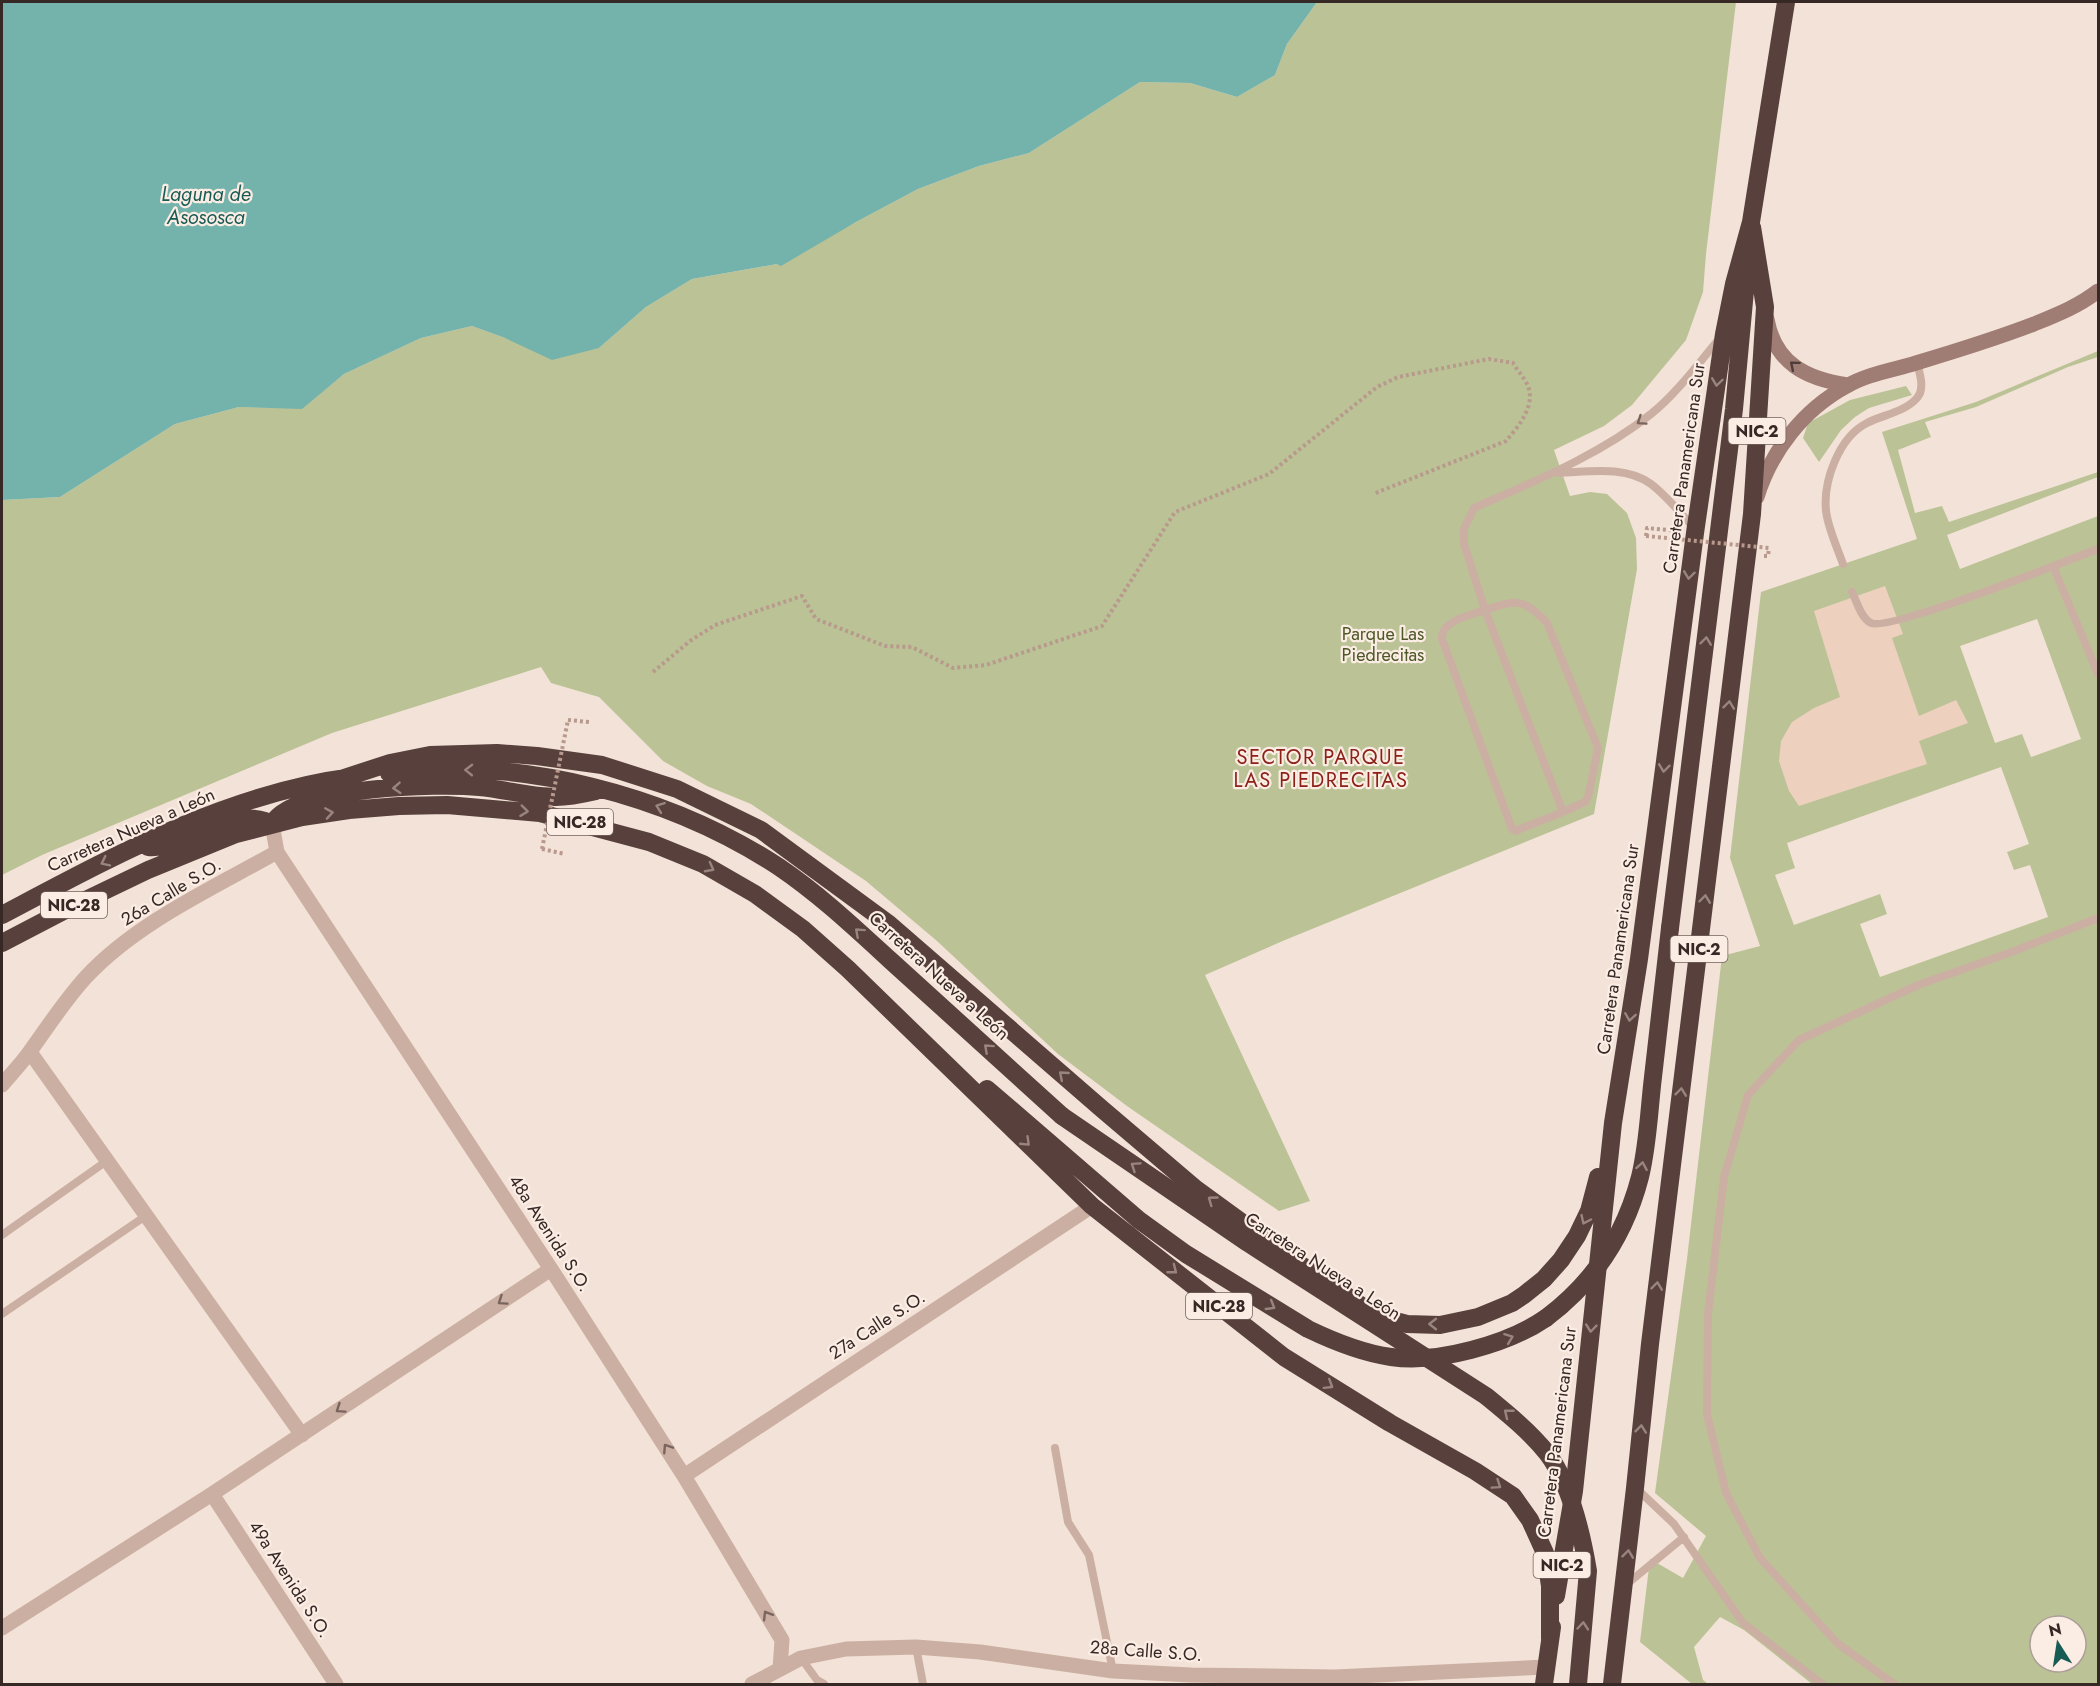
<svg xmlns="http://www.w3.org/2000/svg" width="2100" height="1686" viewBox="0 0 2100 1686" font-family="Jost,sans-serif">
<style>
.green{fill:#bbc396;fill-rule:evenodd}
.plaza{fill:#edd0bd}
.water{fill:#74b3ab}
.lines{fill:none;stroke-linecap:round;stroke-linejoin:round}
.path{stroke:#b8998d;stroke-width:4;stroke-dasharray:3 3;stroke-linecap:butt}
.lane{stroke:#ccafa3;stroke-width:8}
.street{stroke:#ccafa3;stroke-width:15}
.secondary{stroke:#a07d74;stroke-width:15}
.highway{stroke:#58403c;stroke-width:18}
.path-bridge{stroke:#b8998d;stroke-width:4;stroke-dasharray:3 3;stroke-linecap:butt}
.highway-bridge{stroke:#58403c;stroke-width:18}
.oneway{stroke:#503d39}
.oneway2{stroke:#99857f}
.oneway3{stroke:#7a655e}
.labels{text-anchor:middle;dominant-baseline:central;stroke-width:4.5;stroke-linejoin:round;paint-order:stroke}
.shield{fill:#fbede4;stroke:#71635e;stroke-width:1.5}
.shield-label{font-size:16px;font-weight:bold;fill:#362825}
.street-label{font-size:18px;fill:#362825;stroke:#fbede4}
.park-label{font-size:18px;fill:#4d5727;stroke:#fbede4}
.water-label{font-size:20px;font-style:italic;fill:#185b55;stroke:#fbede4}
.neighbourhood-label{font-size:20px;letter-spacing:1.5px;fill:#8c2118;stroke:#fbede4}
</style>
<rect width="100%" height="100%" fill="#f3e2d7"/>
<path class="green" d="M1317,2H1736L1706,254L1703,292L1686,340L1632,405L1604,426L1554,450L1570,496L1590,492L1607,494L1627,513L1636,538L1637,569L1594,814L1285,940L1205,975L1310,1201L1279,1211L1127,1106L1058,1054L937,941L866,881L751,804L707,786L663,761L599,697L551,683L541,667L332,733L42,855L2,875V500L60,497L175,424L239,407L302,408L344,374L421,338L472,326L505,338L599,348L646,307L692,279L777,264L918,189L979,166L1029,153L1140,82L1190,83L1237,97L1275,75L1287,44Z
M2098,351V357L2068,367L1976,407L1925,422L1931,437L1898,450L1915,513L1942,506L1949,522L2098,472V477L1947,535L1960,569L2098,516V1684H1812L1744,1630L1720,1617L1694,1647L1703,1680L1708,1684H1692L1640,1642L1650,1559L1683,1578L1706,1536L1655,1493L1687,1259L1722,956L1760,946L1730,858L1761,592L1917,539L1882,432L1976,402ZM2037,619L2081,739L2031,757L2022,734L1995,743L1960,646ZM2001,767L2029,844L2007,852L2014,870L2030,865L2048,917L1880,977L1860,924L1887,914L1880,894L1794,925L1775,875L1795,868L1787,843ZM2040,1626H2076V1662H2040Z
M1906,386L1912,395L1869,408L1855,417L1841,430L1819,462L1803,438L1808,423L1850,400Z"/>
<path class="plaza" d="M1885,586L1903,634L1892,638L1919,716L1956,700L1968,723L1919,741L1927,764L1799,806L1789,791L1779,761L1781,741L1792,722L1814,708L1840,697L1814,611Z"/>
<path class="water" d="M2,2H1317L1287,44L1275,75L1237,97L1190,83L1140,82L1029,153L979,166L918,189L856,222L781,266L777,264L692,279L646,307L599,348L552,360L505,338L472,326L421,338L344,374L302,409L239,407L175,424L60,497L2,500Z"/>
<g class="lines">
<path class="path" d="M1646,536L1647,528L1679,531
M1764,556H1768L1769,548
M653,672L690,641L715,625L802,596L816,619L885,646L912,647L953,668L986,665L1102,626L1175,512L1269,474L1377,387L1398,377L1489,359L1513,363C1517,370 1523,376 1527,384C1537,404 1519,426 1506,441L1373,494
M568,720L589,722
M542,849L565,854"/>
<path class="lane" d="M1559,473C1588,472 1625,465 1651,484C1667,496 1680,513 1694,528
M1843,564C1837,547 1828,528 1826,511C1823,481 1839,437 1867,423C1882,415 1905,412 1917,398C1925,389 1920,374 1917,363
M2053,566L2098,674
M1852,592C1857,602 1861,618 1871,623C1888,632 2069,560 2098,549
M1563,812L1585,802L1588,797L1598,748L1547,623C1523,597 1516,600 1485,610L1563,812L1515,831L1512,829L1442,639C1440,621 1471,615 1485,610L1464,544V529L1474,508C1535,481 1598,456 1651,414C1677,393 1698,364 1719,339
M2,1235L108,1160
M2,1314L147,1215
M1055,1448L1068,1522L1089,1555L1113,1671
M1637,1489L1674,1524L1743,1623L1822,1684
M1627,1584L1684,1537
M916,1647L923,1684
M801,1658L817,1680L824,1684
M1894,1684L1837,1643L1760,1558L1726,1493L1707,1414L1708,1314L1724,1177L1748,1095L1799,1040L1918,985L2009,953L2098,918"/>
<path class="street" d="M272,824L277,852L551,1269L684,1476L782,1640L780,1669
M30,1052L302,1435
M2,1085C11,1074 22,1063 31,1050C49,1025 65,1000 86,977C136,923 213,888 277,852
M684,1476L1092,1206
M212,1494L336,1684
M2,1628L212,1494L551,1269
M752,1684L801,1658L846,1649L916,1647L980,1652L1113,1671L1191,1675L1335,1677L1547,1667"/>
<path class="secondary" d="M1767,319C1775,364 1807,379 1848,385
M1757,497C1771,451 1804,409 1847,386C1867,374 1894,370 1916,363C1956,351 1995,339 2034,324C2056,315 2079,306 2098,291"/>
<path class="highway" d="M389,773C520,756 669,795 779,867C819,894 855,928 890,960C948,1012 1005,1064 1062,1116
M341,779L390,763L430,755L497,753L537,756L602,765L677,789L761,830L889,924L1102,1109L1196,1189L1295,1261L1366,1309L1388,1319L1407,1324L1440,1325L1478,1317L1512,1303L1524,1295L1544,1279L1561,1260L1577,1236L1589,1211L1598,1177
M275,820C300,787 438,783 479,787C504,789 530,797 556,797C570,797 583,794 596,791
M148,847C187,850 228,808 265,821
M2,915C112,857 227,793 353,777
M1670,928L1734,409L1747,269
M2,943L73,906L148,870L236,834L302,817L349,810L399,806L447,805L540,813L649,842L703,864L755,894L803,929L848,969L1092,1206L1284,1357L1390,1423L1475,1471L1513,1496L1530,1520L1545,1553L1550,1586V1639
M987,1089L1139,1220L1186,1254L1308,1329C1335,1342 1362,1353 1391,1357C1437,1364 1508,1344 1546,1318
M1556,1596L1574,1491L1613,1123L1639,959L1695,533L1724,334L1734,284L1751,222L1786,2
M1544,1684L1552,1627
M1612,1684L1635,1488L1650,1344L1752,514L1765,307L1752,227"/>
<path class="path-bridge" d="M1646,536L1769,548
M542,849L568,720"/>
<path class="highway-bridge" d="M1062,1116L1248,1243L1486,1396C1508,1414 1529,1431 1547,1453C1570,1483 1582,1535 1588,1571L1578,1684
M1546,1318C1594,1282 1625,1235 1640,1177C1648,1145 1649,1110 1653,1077C1659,1028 1664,978 1670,928"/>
</g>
<defs><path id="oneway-chevron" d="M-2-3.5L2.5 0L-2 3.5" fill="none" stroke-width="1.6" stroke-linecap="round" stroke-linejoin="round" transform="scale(1.5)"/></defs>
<use class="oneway" href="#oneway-chevron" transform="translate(1794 365) rotate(-140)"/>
<g class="oneway2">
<use href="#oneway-chevron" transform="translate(1717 382) rotate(98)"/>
<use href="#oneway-chevron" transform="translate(1689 575) rotate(97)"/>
<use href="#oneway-chevron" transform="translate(1706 641) rotate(-83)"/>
<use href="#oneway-chevron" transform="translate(1729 705) rotate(-83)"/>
<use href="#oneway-chevron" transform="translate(1664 768) rotate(97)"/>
<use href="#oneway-chevron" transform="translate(469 770) rotate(-179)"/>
<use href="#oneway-chevron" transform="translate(397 788) rotate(176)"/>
<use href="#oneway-chevron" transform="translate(660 807) rotate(-160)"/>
<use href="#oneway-chevron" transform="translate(524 811) rotate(7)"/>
<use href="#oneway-chevron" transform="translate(329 813) rotate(-9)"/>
<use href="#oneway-chevron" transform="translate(105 862) rotate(154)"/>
<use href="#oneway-chevron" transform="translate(710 868) rotate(28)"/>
<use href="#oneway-chevron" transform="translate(1705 899) rotate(-83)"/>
<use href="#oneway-chevron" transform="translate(859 932) rotate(-138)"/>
<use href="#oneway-chevron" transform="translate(1630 1017) rotate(99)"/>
<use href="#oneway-chevron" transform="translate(988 1048) rotate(-138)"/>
<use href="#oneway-chevron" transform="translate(1063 1075) rotate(-139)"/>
<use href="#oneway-chevron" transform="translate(1681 1092) rotate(-83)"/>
<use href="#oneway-chevron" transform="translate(1026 1142) rotate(44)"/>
<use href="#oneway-chevron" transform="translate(1135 1166) rotate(-146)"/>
<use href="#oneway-chevron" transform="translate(1642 1166) rotate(-80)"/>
<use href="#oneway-chevron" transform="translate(1212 1200) rotate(-144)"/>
<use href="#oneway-chevron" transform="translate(1585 1220) rotate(115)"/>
<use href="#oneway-chevron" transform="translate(1173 1270) rotate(38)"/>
<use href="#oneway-chevron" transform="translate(1657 1286) rotate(-83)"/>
<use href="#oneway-chevron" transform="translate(1271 1306) rotate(31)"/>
<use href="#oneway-chevron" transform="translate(1433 1324) rotate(180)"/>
<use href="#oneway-chevron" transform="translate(1591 1328) rotate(96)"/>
<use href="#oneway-chevron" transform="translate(1509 1338) rotate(-21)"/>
<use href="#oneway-chevron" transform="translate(1329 1385) rotate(32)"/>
<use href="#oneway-chevron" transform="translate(1508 1413) rotate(-141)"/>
<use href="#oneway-chevron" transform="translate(1641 1429) rotate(-84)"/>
<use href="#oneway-chevron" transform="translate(1497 1485) rotate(34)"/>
<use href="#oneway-chevron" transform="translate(1628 1554) rotate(-83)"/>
<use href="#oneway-chevron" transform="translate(1583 1626) rotate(-85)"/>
</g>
<g class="oneway3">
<use href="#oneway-chevron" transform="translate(1641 421) rotate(146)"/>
<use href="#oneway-chevron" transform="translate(502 1301) rotate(146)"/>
<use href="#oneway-chevron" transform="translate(340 1409) rotate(146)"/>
<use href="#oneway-chevron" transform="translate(667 1448) rotate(-123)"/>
<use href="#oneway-chevron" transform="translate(767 1615) rotate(-121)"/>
</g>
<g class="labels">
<g class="shield">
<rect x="1728.5" y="418" width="57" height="26" rx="4.5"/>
<rect x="547" y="809" width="66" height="26" rx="4.5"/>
<rect x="41" y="892" width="66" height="26" rx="4.5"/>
<rect x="1670.5" y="936" width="57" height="26" rx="4.5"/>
<rect x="1186" y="1293" width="66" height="26" rx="4.5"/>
<rect x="1533.5" y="1552" width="57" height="26" rx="4.5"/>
</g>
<g class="shield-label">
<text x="1757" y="431">NIC-2</text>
<text x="580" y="822">NIC-28</text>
<text x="74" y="905">NIC-28</text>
<text x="1699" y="949">NIC-2</text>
<text x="1219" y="1306">NIC-28</text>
<text x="1562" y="1565">NIC-2</text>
</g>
<g class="street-label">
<text transform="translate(1684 468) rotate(-82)">Carretera Panamericana Sur</text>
<text transform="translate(131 830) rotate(-24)">Carretera Nueva a León</text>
<text transform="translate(171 892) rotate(-31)">26a Calle S.O.</text>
<text transform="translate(1618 949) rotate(-82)">Carretera Panamericana Sur</text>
<text transform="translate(939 976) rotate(42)">Carretera Nueva a León</text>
<text transform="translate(550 1233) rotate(57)">48a Avenida S.O.</text>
<text transform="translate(1323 1266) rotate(33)">Carretera Nueva a León</text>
<text transform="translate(877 1325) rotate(-33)">27a Calle S.O.</text>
<text transform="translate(1557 1432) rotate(-83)">Carretera Panamericana Sur</text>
<text transform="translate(290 1579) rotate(57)">49a Avenida S.O.</text>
<text transform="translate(1146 1651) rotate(4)">28a Calle S.O.</text>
</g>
<g class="park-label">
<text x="1383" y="634">Parque Las<tspan x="1383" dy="21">Piedrecitas</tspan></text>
</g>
<g class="water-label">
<text x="206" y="194">Laguna de<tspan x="206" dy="23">Asososca</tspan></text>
</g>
<g class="neighbourhood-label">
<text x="1321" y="757">SECTOR PARQUE<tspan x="1321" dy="23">LAS PIEDRECITAS</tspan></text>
</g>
</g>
<rect width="2100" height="1686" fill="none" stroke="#362825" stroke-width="6"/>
<g transform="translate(2058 1644) rotate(348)"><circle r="28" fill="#fbede4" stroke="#ac9e98" stroke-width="1.5"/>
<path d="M0-4.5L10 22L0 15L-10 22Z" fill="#185b55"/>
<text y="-9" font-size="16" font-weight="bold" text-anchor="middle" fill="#362825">N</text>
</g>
</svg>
